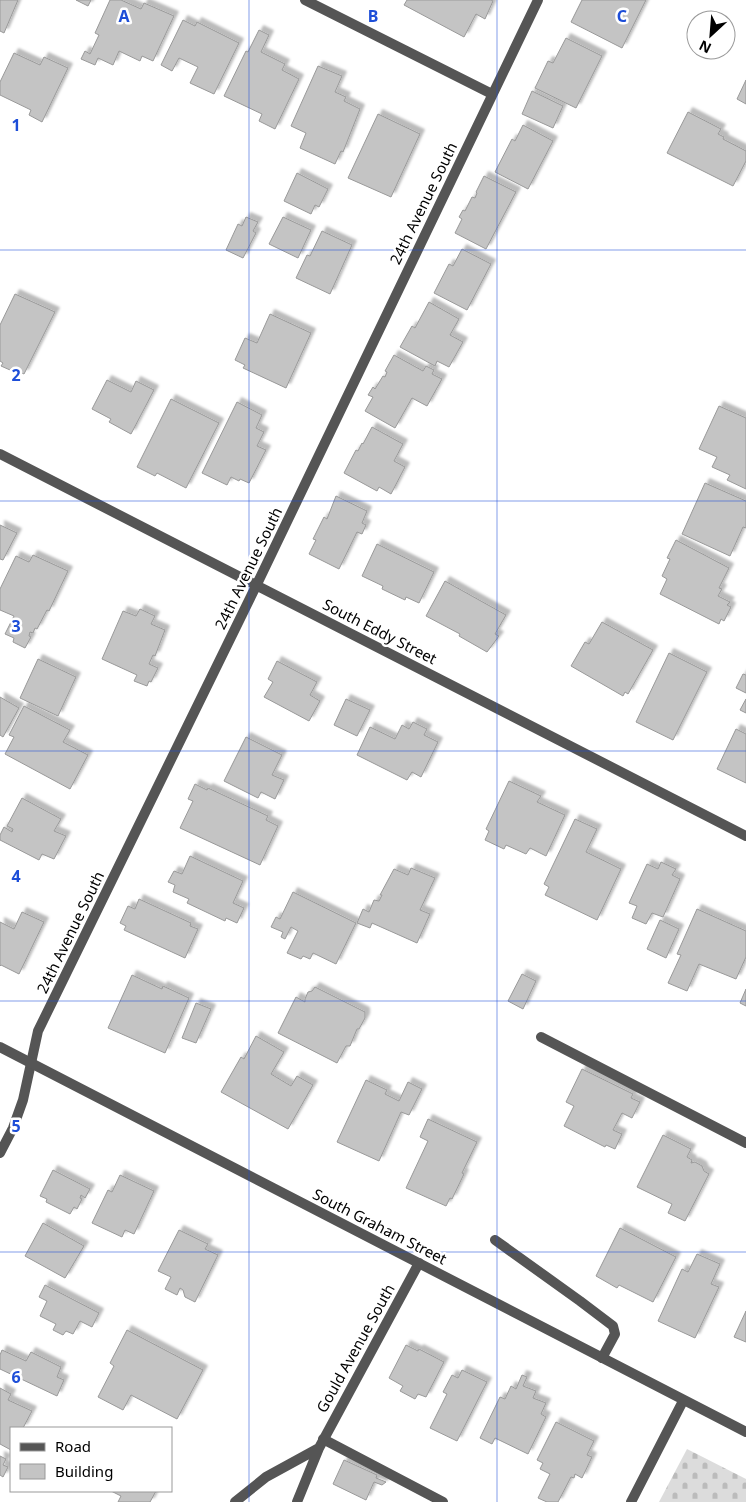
<svg xmlns="http://www.w3.org/2000/svg" width="746" height="1502" viewBox="0 0 746 1502" font-family="'Noto Sans',sans-serif">
<style>
.cemetery{fill:url(#cemetery-stones)}
.building{fill:#c4c4c4;stroke:#999;filter:url(#shadow)}
.lines{fill:none;stroke-linecap:round;stroke-linejoin:round}
.service{stroke:#555;stroke-width:10}
.minor{stroke:#555;stroke-width:10}
.tertiary{stroke:#555;stroke-width:10}
.grid{fill:none;stroke:#1d4ed8;stroke-width:1;stroke-opacity:0.55}
.labels{text-anchor:middle;dominant-baseline:central;stroke-width:5;stroke-linejoin:round;paint-order:stroke}
.street-label{font-size:15px;fill:#000;stroke:#fff}
.grid-label{font-size:16px;text-anchor:middle;font-weight:bold;fill:#1d4ed8;stroke:#fff;stroke-width:5;stroke-linejoin:round;paint-order:stroke}
</style>
<defs>
<pattern id="cemetery-stones" width="16" height="16" patternUnits="userSpaceOnUse" patternTransform="scale(1.25)"><rect width="16" height="16" fill="#dcdcdc"/><path d="M2 7V4a2 2 0 0 1 4 0v3zM10 15v-3a2 2 0 0 1 4 0v3z" fill="#bbb"/></pattern>
<filter id="shadow"><feDropShadow dx="4.5" dy="-4.5" stdDeviation="1" flood-color="#0004"/></filter>
</defs>
<rect width="100%" height="100%" fill="#fff"/>
<path class="cemetery" d="M687,1449L746,1479V1502H659Z"/>
<path class="building" d="M0,0H18L4,33L0,31Z
M76,0H91L88,6Z
M110,0H121L141,9L144,3L174,16L153,61L142,56L140,61L119,51L113,65L98,58L95,65L81,59L85,51L90,54L99,35L95,33Z
M407,0H491L493,1L485,19L476,14L464,37L404,5Z
M582,0H646L622,48L571,22Z
M183,20L195,26L197,22L239,43L214,94L190,83L198,67L179,58L172,71L161,65Z
M259,30L269,35L261,52L285,64L282,70L299,79L275,129L259,121L262,114L224,96L246,51L248,52Z
M566,38L602,56L576,108L535,88L548,61L553,63Z
M14,53L40,65L44,57L68,68L42,122L29,115L31,110L0,95V82Z
M318,66L342,76L335,92L346,97L344,101L360,109L343,152L341,151L335,164L300,148L306,133L291,126Z
M746,80V104L737,99Z
M532,91L563,106L553,128L522,114Z
M688,112L721,129L718,134L724,137L723,139L746,151V161L733,186L667,153Z
M378,114L420,134L391,197L348,178Z
M523,125L553,141L528,189L495,172L512,139L515,141Z
M297,173L328,189L319,207L315,205L311,214L284,201Z
M484,176L516,192L486,249L455,233L462,219L459,217L463,210L465,211L472,197L475,198L477,193L476,192Z
M246,217L258,222L253,231L256,233L243,258L226,250L238,224L242,226Z
M283,217L311,230L298,258L269,244Z
M322,231L352,245L330,294L296,278L307,255L310,256Z
M462,249L491,264L467,310L434,293L449,264L453,266Z
M15,294L55,312L24,374L11,368L10,370L1,366L3,363L0,361V325Z
M429,302L459,319L450,335L463,342L449,367L437,361L435,366L400,347L412,326L415,328Z
M270,314L311,333L286,388L243,368L245,365L235,360L245,338L257,343Z
M394,355L423,371L426,366L434,370L432,374L442,379L427,406L412,398L395,428L365,411L373,397L368,395L373,387L375,389L383,376L385,377L387,372L385,371Z
M107,380L131,392L136,381L154,390L131,434L109,422L111,419L92,409Z
M171,399L219,423L186,488L157,473L155,476L137,467Z
M237,402L262,415L256,428L264,432L257,446L266,450L249,483L240,479L239,481L231,477L227,485L202,473Z
M719,406L746,418V489L727,480L730,475L712,467L717,457L699,449Z
M372,427L403,444L394,461L405,467L391,494L379,487L377,491L344,473L356,450L358,451L362,443L363,444Z
M705,483L746,501V528L743,527L730,556L682,534Z
M336,496L367,511L362,523L366,525L362,534L357,532L339,569L309,554L316,540L313,539L324,517L327,519Z
M0,525L17,533L3,560L0,559Z
M676,540L729,568L719,588L722,589L718,596L730,602L727,605L731,607L724,621L721,619L719,624L660,594L667,579L662,576L670,559L667,558Z
M377,544L434,572L419,603L406,597L405,600L382,589L383,586L362,576Z
M33,555L68,571L49,611L47,610L37,629L35,628L33,633L30,632L29,636L31,637L25,648L13,642L14,638L5,634L14,616L0,610V589L16,556L29,562Z
M445,581L506,615L495,634L499,636L487,652L459,636L460,634L426,616Z
M140,609L155,616L151,624L165,630L155,656L153,655L149,664L158,668L151,682L149,681L147,686L134,681L137,675L102,659L123,611L136,616Z
M602,622L653,650L628,694L625,692L623,696L571,666L585,642L589,644Z
M669,653L707,672L673,740L636,722Z
M38,659L76,677L58,716L20,698Z
M277,661L317,682L310,695L320,701L309,721L264,697L273,682L268,679Z
M743,674L746,675V693L736,688Z
M0,697L19,708L3,737L0,735Z
M346,699L370,710L357,736L334,725Z
M746,699V713L740,710Z
M24,706L70,730L63,742L88,755L70,789L5,754L14,737L9,735Z
M413,722L427,729L424,735L438,742L421,777L412,772L407,780L357,755L370,727L395,739L402,725L409,729Z
M736,729L746,734V783L717,769Z
M246,737L282,755L272,775L284,780L275,799L261,792L258,798L224,781Z
M509,781L541,796L537,802L565,815L546,856L530,848L526,854L506,845L504,849L485,840L489,831L486,829Z
M195,784L207,790L208,788L268,816L266,820L278,826L260,865L180,828L193,801L188,799Z
M22,798L61,819L54,831L66,836L54,859L42,854L39,860L0,840V835L4,827L12,832L13,829L7,826Z
M575,819L597,829L586,852L621,869L597,920L545,895L549,887L544,884Z
M190,856L243,881L233,903L244,908L237,923L226,918L225,921L187,903L189,899L173,892L175,885L168,882L174,871L182,874Z
M661,862L676,869L672,875L680,879L663,917L652,913L646,924L632,918L637,906L629,903L647,864L658,869Z
M411,868L435,878L420,910L430,914L417,943L372,923L370,928L357,923L363,909L369,912L374,900L379,901L382,895H380L394,869L408,875Z
M293,892L356,923L336,964L313,953L310,959L303,956L301,959L287,953L298,931L291,927L285,939L281,937L283,932L271,927L276,917L280,919Z
M139,899L191,923L190,926L198,929L185,958L124,930L126,926L120,923L128,906L135,909Z
M697,909L746,931V957L736,979L699,964L687,991L668,983L681,955L677,954Z
M22,912L44,922L19,974L1,965L0,966V922L14,929Z
M660,920L679,929L666,958L647,949Z
M522,974L536,981L523,1009L508,1001Z
M132,975L162,989L163,986L189,998L165,1053L108,1028Z
M315,987L365,1012V1018L359,1029H357L350,1046H346L337,1063L278,1033L296,997L305,1002V999L308,992L312,991Z
M746,989V1006L740,1003Z
M196,1003L211,1009L196,1043L182,1038Z
M256,1036L284,1052L271,1074L291,1086L297,1076L313,1085L288,1129L221,1092L241,1057L244,1059Z
M582,1069L633,1094L631,1098L640,1102L632,1118L622,1113L613,1130L622,1134L615,1149L606,1145L605,1147L564,1126L574,1106L566,1102Z
M366,1080L387,1090L385,1094L399,1101L408,1082L422,1089L409,1115L401,1112L379,1161L337,1142Z
M428,1119L477,1142L462,1173L464,1174L452,1199L450,1198L446,1206L406,1188L428,1141L420,1137Z
M663,1135L691,1149L687,1157L692,1160L691,1163L695,1162L702,1166L704,1171L709,1174L685,1221L668,1213L672,1204L637,1187Z
M53,1170L90,1189L85,1198L81,1195L80,1198L82,1199L77,1209L74,1207L70,1214L46,1202L47,1199L40,1196Z
M120,1175L154,1191L134,1234L125,1230L122,1237L92,1223L108,1190L112,1192Z
M43,1223L84,1246L65,1278L25,1256Z
M620,1228L676,1257L653,1302L619,1285L617,1288L596,1276Z
M179,1230L208,1244L205,1249L218,1255L195,1302L185,1297L183,1290L180,1288L177,1295L165,1289L171,1277L158,1271Z
M697,1254L720,1264L711,1284L719,1287L695,1338L658,1321L682,1269L688,1272Z
M45,1285L99,1313L92,1327L80,1321L73,1334L66,1331L63,1335L53,1330L56,1324L40,1316L47,1301L39,1297Z
M746,1311V1342L734,1337Z
M127,1330L203,1370L177,1419L131,1395L123,1410L98,1397L114,1366L110,1363Z
M406,1345L418,1351L419,1349L444,1362L426,1397L418,1394L415,1399L400,1391L403,1386L389,1378Z
M2,1350L26,1361L31,1352L61,1367L57,1377L64,1380L57,1396L0,1369V1355Z
M462,1370L487,1382L457,1441L430,1428L447,1394L443,1392L452,1375L458,1378Z
M522,1375L527,1377L523,1386L536,1391L533,1398L546,1403L541,1414L546,1417L528,1454L495,1438L492,1444L480,1438L500,1397L505,1399L511,1386L516,1389Z
M0,1388L11,1394L8,1400L32,1411L23,1428H11V1450L0,1444Z
M556,1422L594,1441L587,1455L592,1457L582,1478L575,1474L574,1478L571,1477L558,1502H547L538,1498L550,1474L540,1469L543,1463L537,1460Z
M0,1456L6,1459L3,1465L8,1467L3,1477L0,1475Z
M344,1460L377,1475L376,1478L386,1482L382,1485L374,1482L366,1500L333,1484Z
M111,1491H156L150,1502H118L121,1496Z"/>
<g class="lines">
<path class="service" d="M541,1037L746,1143
M495,1240L580,1301L613,1326L615,1334L602,1358
M323,1439L443,1502"/>
<path class="minor" d="M305,0L492,94
M0,454L746,836
M0,1153L13,1128L23,1100L38,1031L257,584L538,0
M235,1502L266,1477L319,1448L419,1263
M297,1502L319,1448
M631,1502L683,1401"/>
<path class="tertiary" d="M0,1047L746,1432"/>
</g>
<path class="grid" d="M249,0V1502M497,0V1502M0,250H746M0,501H746M0,751H746M0,1001H746M0,1252H746"/>
<g class="labels">
<g class="street-label">
<text transform="translate(423 203) rotate(-64)">24th Avenue South</text>
<text transform="translate(248 568) rotate(-64)">24th Avenue South</text>
<text transform="translate(380 631) rotate(27)">South Eddy Street</text>
<text transform="translate(70 932) rotate(-64)">24th Avenue South</text>
<text transform="translate(380 1226) rotate(27)">South Graham Street</text>
<text transform="translate(355 1348) rotate(-61)">Gould Avenue South</text>
</g>
</g>
<g class="grid-label">
<text x="124" y="22">A</text>
<text x="373" y="22">B</text>
<text x="622" y="22">C</text>
<text x="16" y="131">1</text>
<text x="16" y="381">2</text>
<text x="16" y="632">3</text>
<text x="16" y="882">4</text>
<text x="16" y="1132">5</text>
<text x="16" y="1383">6</text>
</g>
<rect x="10" y="1427" width="162" height="65" fill="#ffffff" stroke="#999999"/>
<rect x="20" y="1443" width="25" height="8" fill="#555555" stroke="#999999"/>
<text x="55" y="1452" font-size="15" fill="#000000">Road</text>
<rect x="20" y="1464" width="25" height="15" fill="#c4c4c4" stroke="#999999"/>
<text x="55" y="1477" font-size="15" fill="#000000">Building</text>
<g transform="translate(711 35) rotate(206)"><circle r="24" fill="#ffffff" stroke="#999999"/>
<path d="M0-4L9 19L0 12L-9 19Z" fill="#000000"/>
<text y="-8" font-size="14" font-weight="bold" text-anchor="middle" fill="#000000">N</text>
</g>
</svg>
